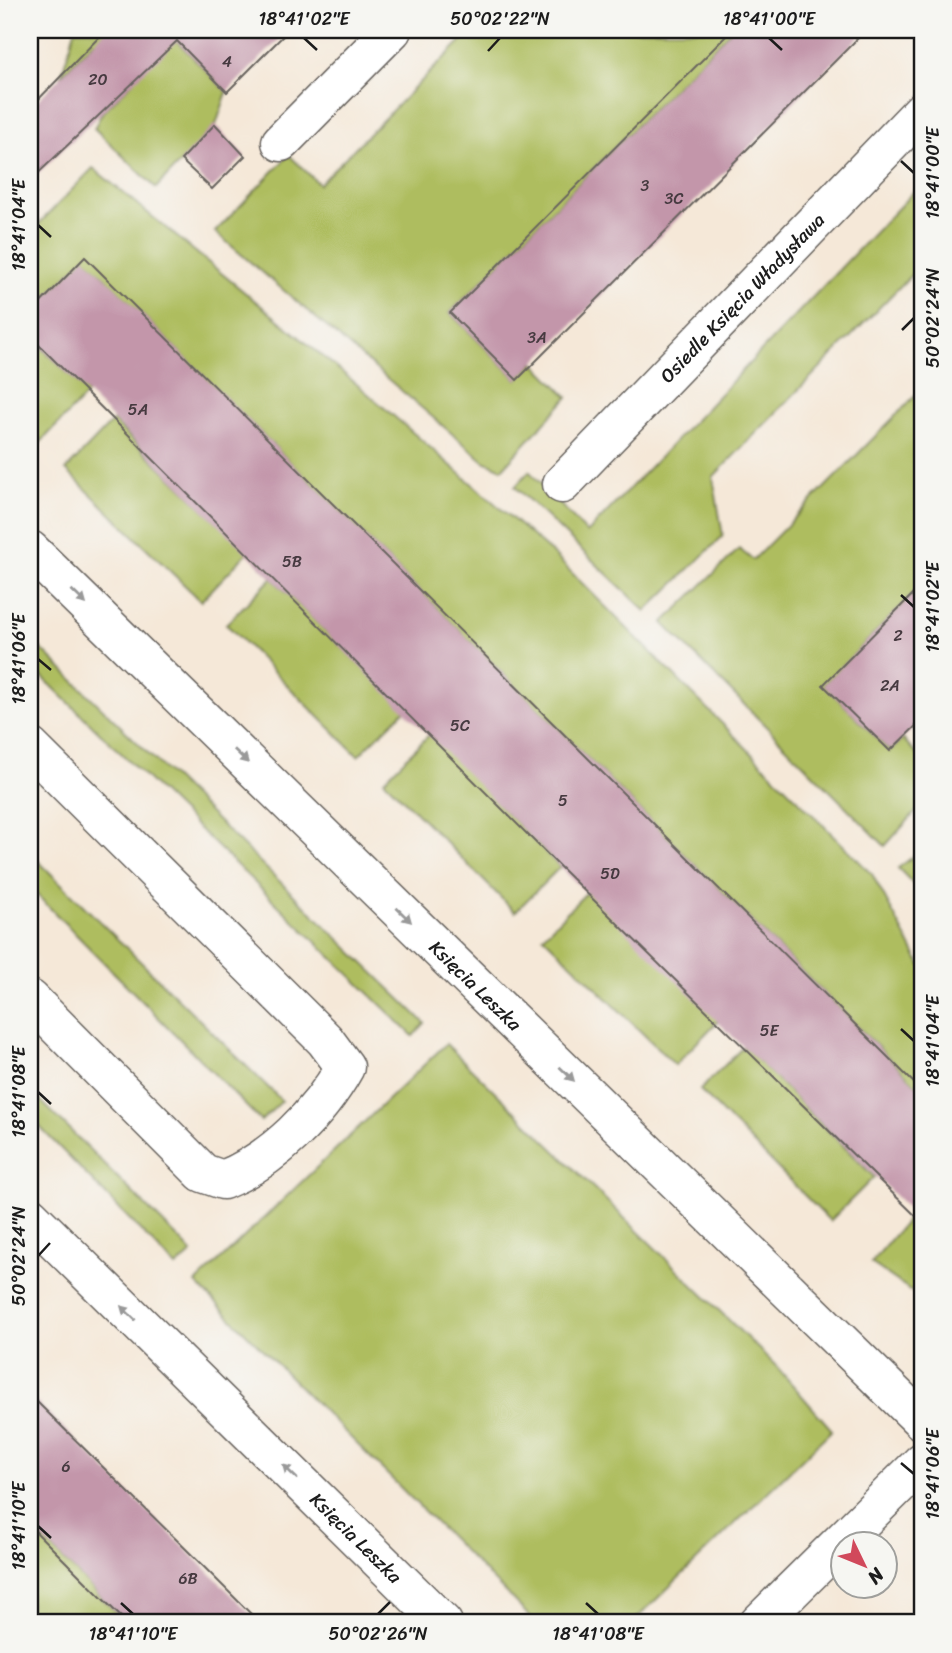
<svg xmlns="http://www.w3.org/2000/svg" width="952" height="1653" viewBox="0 0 952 1653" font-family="Sriracha,sans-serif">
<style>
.green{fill:#aebd5f;stroke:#656c3e;stroke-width:2}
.building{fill:#c396aa}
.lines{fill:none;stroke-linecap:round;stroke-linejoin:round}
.minor-casing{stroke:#68635e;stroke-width:41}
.minor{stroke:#fff;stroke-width:38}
.oneway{fill:#999}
.ticks{fill:none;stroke:#1c1c1c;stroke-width:2.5}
.labels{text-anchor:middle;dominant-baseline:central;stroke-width:6;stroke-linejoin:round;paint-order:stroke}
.number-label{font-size:16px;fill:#463a40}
.street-label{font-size:19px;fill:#1c1c1c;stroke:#f6f6f2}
.neatline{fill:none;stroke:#1c1c1c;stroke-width:2.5}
.ticks-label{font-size:18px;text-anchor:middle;fill:#1c1c1c}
</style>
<rect width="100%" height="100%" fill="#f6f6f2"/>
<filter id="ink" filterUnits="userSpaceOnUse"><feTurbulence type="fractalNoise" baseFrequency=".0143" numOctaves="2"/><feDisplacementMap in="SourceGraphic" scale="14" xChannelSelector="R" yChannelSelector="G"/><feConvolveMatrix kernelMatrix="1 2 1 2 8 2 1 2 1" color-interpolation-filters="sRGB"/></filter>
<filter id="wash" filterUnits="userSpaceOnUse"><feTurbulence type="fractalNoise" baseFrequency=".00686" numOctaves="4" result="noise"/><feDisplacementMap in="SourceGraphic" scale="28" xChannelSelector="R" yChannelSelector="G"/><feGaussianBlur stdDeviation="1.57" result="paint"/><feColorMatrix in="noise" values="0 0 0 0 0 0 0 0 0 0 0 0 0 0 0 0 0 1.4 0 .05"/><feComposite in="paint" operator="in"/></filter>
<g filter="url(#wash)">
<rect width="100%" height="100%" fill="#f5e8d8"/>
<path class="green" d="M75,30H166L227,92L216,125L156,188L94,128L102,113L133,82L94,42L61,76Z
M472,30H732L450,313L517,379L534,363L568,397L502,469L484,461L215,232L289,155L319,184Z
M93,168L359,386L551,552L872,874L922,967V1091L85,258L30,314V233Z
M922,183V264L713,477L723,536L646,611L515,487L529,471L587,533Z
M30,336L88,393L39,444L30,433Z
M922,389V585L824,685L890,751L903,739L922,760V805L885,846L663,623L739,549L753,560Z
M113,421L248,552L201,601L66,470Z
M272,578L405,710L358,756L226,624Z
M30,638L425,1023L413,1036L30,665Z
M430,734L560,867L515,912L384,780Z
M922,850V893L898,868Z
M30,853L282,1101L261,1121L30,888Z
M588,891L719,1020L675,1065L543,936Z
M446,1044L776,1366L832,1430L632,1623H536L196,1283Z
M744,1046L874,1177L830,1221L700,1090Z
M30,1090L181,1241L192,1253L176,1267L30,1117Z
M912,1214L922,1224V1298L871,1263Z
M30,1526L127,1623H30Z"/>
<g id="blocks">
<path class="building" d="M106,30H289L227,92L177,41L30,181V108Z
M732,30H866L517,380L450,313Z
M215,124L245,156L212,189L181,160Z
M85,257L922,1091V1222L560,867L30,336V314Z
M922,585V720L890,751L823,685Z
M30,1395L198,1561L260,1623H127L30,1526Z"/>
</g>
</g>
<g filter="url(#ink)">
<use href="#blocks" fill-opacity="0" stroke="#68635e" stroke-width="2"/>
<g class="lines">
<g class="minor-casing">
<g id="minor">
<path d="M281,142L392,30"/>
<path id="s1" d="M562,484L922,111"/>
<path id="s2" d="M30,550L922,1421"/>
<path d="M30,747L325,1040L345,1067C319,1114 273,1160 223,1180L203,1173L30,999"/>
<path id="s3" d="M30,1216L443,1623"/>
<path d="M759,1623L922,1462"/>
</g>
</g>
<use href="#minor" class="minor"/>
</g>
<defs><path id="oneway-solid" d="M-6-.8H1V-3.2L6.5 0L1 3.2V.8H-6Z" transform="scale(1.75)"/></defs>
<g class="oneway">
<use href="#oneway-solid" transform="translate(79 597) rotate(44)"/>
<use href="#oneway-solid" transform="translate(241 756) rotate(44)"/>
<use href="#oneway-solid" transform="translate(404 915) rotate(44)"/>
<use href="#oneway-solid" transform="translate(567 1074) rotate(44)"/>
<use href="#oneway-solid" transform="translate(128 1313) rotate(-136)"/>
<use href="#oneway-solid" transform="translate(290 1472) rotate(-136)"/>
</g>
</g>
<path class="ticks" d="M304,38L317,50M769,38L782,50M488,51L500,38M901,161L914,173M38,225L51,237M902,330L914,318M901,595L914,607M38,659L51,670M901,1029L914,1041M38,1092L51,1104M38,1256L50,1243M901,1463L914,1474M38,1526L51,1538M121,1603L133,1614M586,1603L598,1614M378,1614L390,1602"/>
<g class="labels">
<g class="number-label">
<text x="227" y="61">4</text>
<text x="98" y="79">20</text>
<text x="645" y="185">3</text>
<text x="674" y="198">3C</text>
<text x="537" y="337">3A</text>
<text x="138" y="409">5A</text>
<text x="292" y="561">5B</text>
<text x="898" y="635">2</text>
<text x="890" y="685">2A</text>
<text x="460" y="725">5C</text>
<text x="563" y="800">5</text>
<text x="610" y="873">5D</text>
<text x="769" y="1030">5E</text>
<text x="66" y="1466">6</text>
<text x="188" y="1578">6B</text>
</g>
<g class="street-label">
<text stroke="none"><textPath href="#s1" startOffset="259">Osiedle Księcia Władysława</textPath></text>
<text stroke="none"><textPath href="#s2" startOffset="623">Księcia Leszka</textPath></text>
<text stroke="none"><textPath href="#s3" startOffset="458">Księcia Leszka</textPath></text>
</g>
</g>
<rect width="952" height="1653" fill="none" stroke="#f6f6f2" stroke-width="77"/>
<g transform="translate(864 1565) rotate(133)"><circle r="33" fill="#f6f6f2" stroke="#9f9f9c" stroke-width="2"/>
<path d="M0-5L12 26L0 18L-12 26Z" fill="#d1495b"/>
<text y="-10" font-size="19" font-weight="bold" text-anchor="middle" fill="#1c1c1c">N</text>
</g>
<rect x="38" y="38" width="876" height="1576" class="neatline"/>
<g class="ticks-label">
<text x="304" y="25">18°41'02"E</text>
<text x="500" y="25">50°02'22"N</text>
<text x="769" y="25">18°41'00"E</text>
<text transform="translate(933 173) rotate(-90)" y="6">18°41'00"E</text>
<text transform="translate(19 225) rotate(-90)" y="6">18°41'04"E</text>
<text transform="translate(933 318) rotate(-90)" y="6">50°02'24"N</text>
<text transform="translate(933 607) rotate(-90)" y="6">18°41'02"E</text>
<text transform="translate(19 659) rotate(-90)" y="6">18°41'06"E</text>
<text transform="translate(933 1041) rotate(-90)" y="6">18°41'04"E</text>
<text transform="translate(19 1092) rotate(-90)" y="6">18°41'08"E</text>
<text transform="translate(19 1256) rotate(-90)" y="6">50°02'24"N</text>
<text transform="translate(933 1474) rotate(-90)" y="6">18°41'06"E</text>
<text transform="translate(19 1526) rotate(-90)" y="6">18°41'10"E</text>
<text x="133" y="1640">18°41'10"E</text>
<text x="378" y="1640">50°02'26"N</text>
<text x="598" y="1640">18°41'08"E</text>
</g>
</svg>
